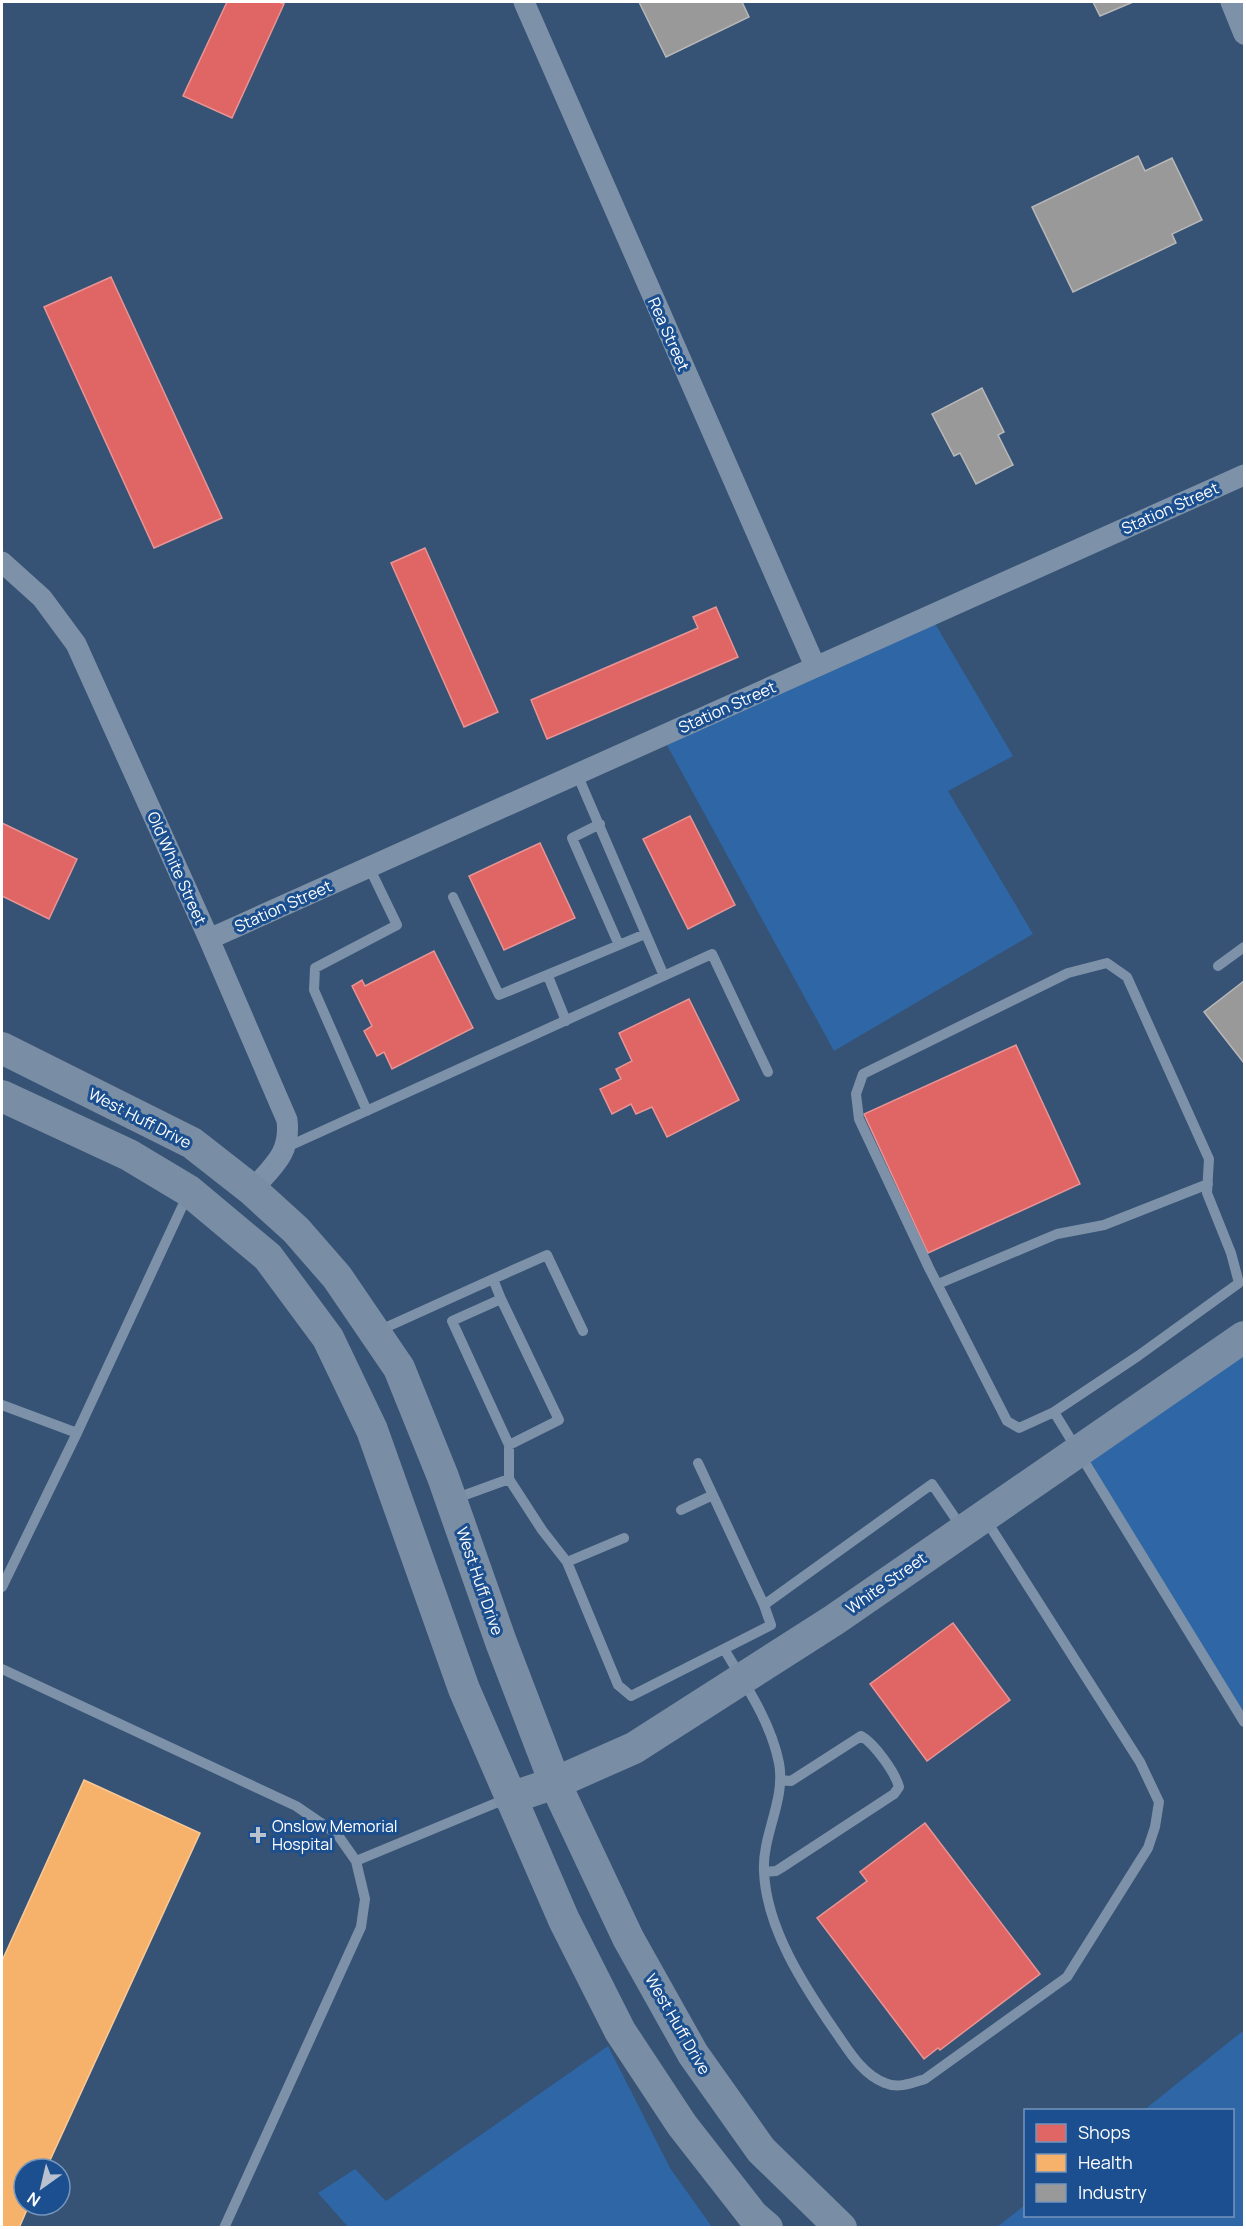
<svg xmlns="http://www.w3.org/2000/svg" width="1246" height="2229" viewBox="0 0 1246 2229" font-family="Manrope,sans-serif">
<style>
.green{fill:#2f66a5}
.shops{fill:#e06666;stroke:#e99494;stroke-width:1.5}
.health{fill:#f6b26b;stroke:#f9c997;stroke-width:1.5}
.industry{fill:#999;stroke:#b8b8b8;stroke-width:1.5}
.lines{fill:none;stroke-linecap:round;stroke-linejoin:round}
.lane{stroke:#7d92a8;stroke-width:10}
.street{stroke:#7d92a8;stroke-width:21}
.secondary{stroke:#798da4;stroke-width:32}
.poi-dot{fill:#b9c2ce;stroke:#1b4f8f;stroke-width:2}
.labels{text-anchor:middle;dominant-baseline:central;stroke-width:6;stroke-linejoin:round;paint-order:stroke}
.street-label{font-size:16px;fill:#fff;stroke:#1b4f8f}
.poi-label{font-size:16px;fill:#fff;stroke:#1b4f8f;text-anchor:start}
</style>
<rect width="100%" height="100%" fill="#365274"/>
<path class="green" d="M930,615L1013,756L948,791L1033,934L834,1051L662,736Z
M1244,1337V1718L1079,1451Z
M1244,2030V2227H997L1025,2205L1026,2216H1232V2110H1144Z
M608,2046L670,2168L712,2227H348L318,2193L355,2169L386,2201Z"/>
<path class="shops" d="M227,2H279L284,4L232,118L183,96Z
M111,277L222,518L154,548L44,307Z
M425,548L498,712L464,727L391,563Z
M716,607L738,657L547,739L531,700L698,628L693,617Z
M690,816L735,905L688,929L643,839Z
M2,823L77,859L49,919L2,896Z
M540,843L575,918L504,950L469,876Z
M434,951L473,1028L392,1069L384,1052L377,1056L364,1031L372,1026L352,986L362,980L365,986Z
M689,999L739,1100L667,1137L652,1107L636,1114L631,1104L612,1114L600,1089L621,1079L616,1069L632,1061L619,1033Z
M1016,1045L1080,1184L928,1253L864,1114Z
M953,1623L1010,1700L927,1761L870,1684Z
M925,1823L1040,1974L940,2050L938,2048L924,2059L817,1918L867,1881L860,1872Z"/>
<path class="health" d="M84,1780L200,1833L46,2169H24V2205H29L19,2228H2V1961Z"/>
<path class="industry" d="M639,2H742L749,17L666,57Z
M1093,2H1133L1100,16Z
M1138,156L1145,171L1172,158L1202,220L1172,234L1176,243L1073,292L1032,207Z
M982,388L1004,432L998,435L1013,465L976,484L960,453L954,456L932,414Z
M1244,981V1063L1204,1012Z"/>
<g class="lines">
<path class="lane" d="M577,774L664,976
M453,897L499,995L619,945L572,838L600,824
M619,945L645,934
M1218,966L1244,947
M548,976L566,1021
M367,1111L314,990L315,968L397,925L369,867
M287,1147L712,954L768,1072
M493,1279L547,1255L583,1331
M938,1284L1057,1234L1104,1225L1208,1184
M378,1331L493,1279L501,1299
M2,1405L77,1433L2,1587
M1054,1412L1019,1428L1007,1421L929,1268L859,1119L856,1094L863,1074L1068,973L1107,963L1127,977L1209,1159L1207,1193L1231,1253L1239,1283L1138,1356L1054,1412L1244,1722
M77,1433L188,1194
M698,1463L764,1605
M509,1479L542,1530L567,1562L618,1685L631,1696L771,1625L764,1605L932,1484L962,1528
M454,1499L509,1479V1445L452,1321L501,1299L559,1420L509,1445
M681,1510L713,1495
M567,1562L624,1538
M724,1649C745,1684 771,1722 779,1763C786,1800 762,1835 764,1871C766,1928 804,1986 835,2031C849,2051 862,2074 885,2083C898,2089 912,2083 925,2079L1067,1977L1148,1848L1155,1827L1159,1802L1140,1762L986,1520
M2,1669L296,1806L337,1834L356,1861L365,1899L361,1927L224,2228
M356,1861L508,1798
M764,1872L776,1871L781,1868L894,1794L899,1787C895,1772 874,1743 861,1736L791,1781L780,1780"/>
<path class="street" d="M524,2L815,666
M1231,2L1244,34
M2,562L42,598L76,644L209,939L287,1120C291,1154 273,1166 252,1190
M209,939L1244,475"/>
<path class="secondary" d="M2,1048L192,1143L252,1190L296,1230L337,1277L399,1368L443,1477L501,1642L555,1783L628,1938L693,2054L761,2150L841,2228
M2,1096L129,1155L189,1191L268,1257L328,1338L372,1430L464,1689L564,1920L620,2031L682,2125L753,2216L767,2228
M510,1798L555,1783L634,1748L834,1620L1244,1337"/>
</g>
<path class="poi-dot" d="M255 1826h6v6h6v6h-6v6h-6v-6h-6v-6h6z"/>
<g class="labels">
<g class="street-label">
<text transform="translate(669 334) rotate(66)">Rea Street</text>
<text transform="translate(1170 508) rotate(-24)">Station Street</text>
<text transform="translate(727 707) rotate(-24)">Station Street</text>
<text transform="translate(177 868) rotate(66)">Old White Street</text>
<text transform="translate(283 906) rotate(-24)">Station Street</text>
<text transform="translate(140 1118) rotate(27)">West Huff Drive</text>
<text transform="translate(480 1581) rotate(71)">West Huff Drive</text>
<text transform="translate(886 1583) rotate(-35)">White Street</text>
<text transform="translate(678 2024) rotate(60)">West Huff Drive</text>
</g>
<g class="poi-label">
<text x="272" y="1826">Onslow Memorial<tspan x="272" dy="18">Hospital</tspan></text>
</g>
</g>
<rect width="1246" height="2229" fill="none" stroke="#ffffff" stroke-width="6"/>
<rect x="1024" y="2109" width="210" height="108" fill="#1b4f8f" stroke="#7695bc" stroke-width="1.5"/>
<rect x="1036" y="2124" width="30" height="18" fill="#e06666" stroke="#7695bc" stroke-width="1.5"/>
<text x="1078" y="2139" font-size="18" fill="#ffffff">Shops</text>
<rect x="1036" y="2154" width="30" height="18" fill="#f6b26b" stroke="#7695bc" stroke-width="1.5"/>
<text x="1078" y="2169" font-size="18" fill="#ffffff">Health</text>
<rect x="1036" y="2184" width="30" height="18" fill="#999999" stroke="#7695bc" stroke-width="1.5"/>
<text x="1078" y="2199" font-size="18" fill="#ffffff">Industry</text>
<g transform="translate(42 2187) rotate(214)"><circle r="28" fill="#1b4f8f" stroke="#7695bc" stroke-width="1.5"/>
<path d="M0-4.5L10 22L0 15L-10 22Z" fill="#b9c2ce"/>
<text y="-9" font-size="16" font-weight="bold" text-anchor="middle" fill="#ffffff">N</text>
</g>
</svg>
